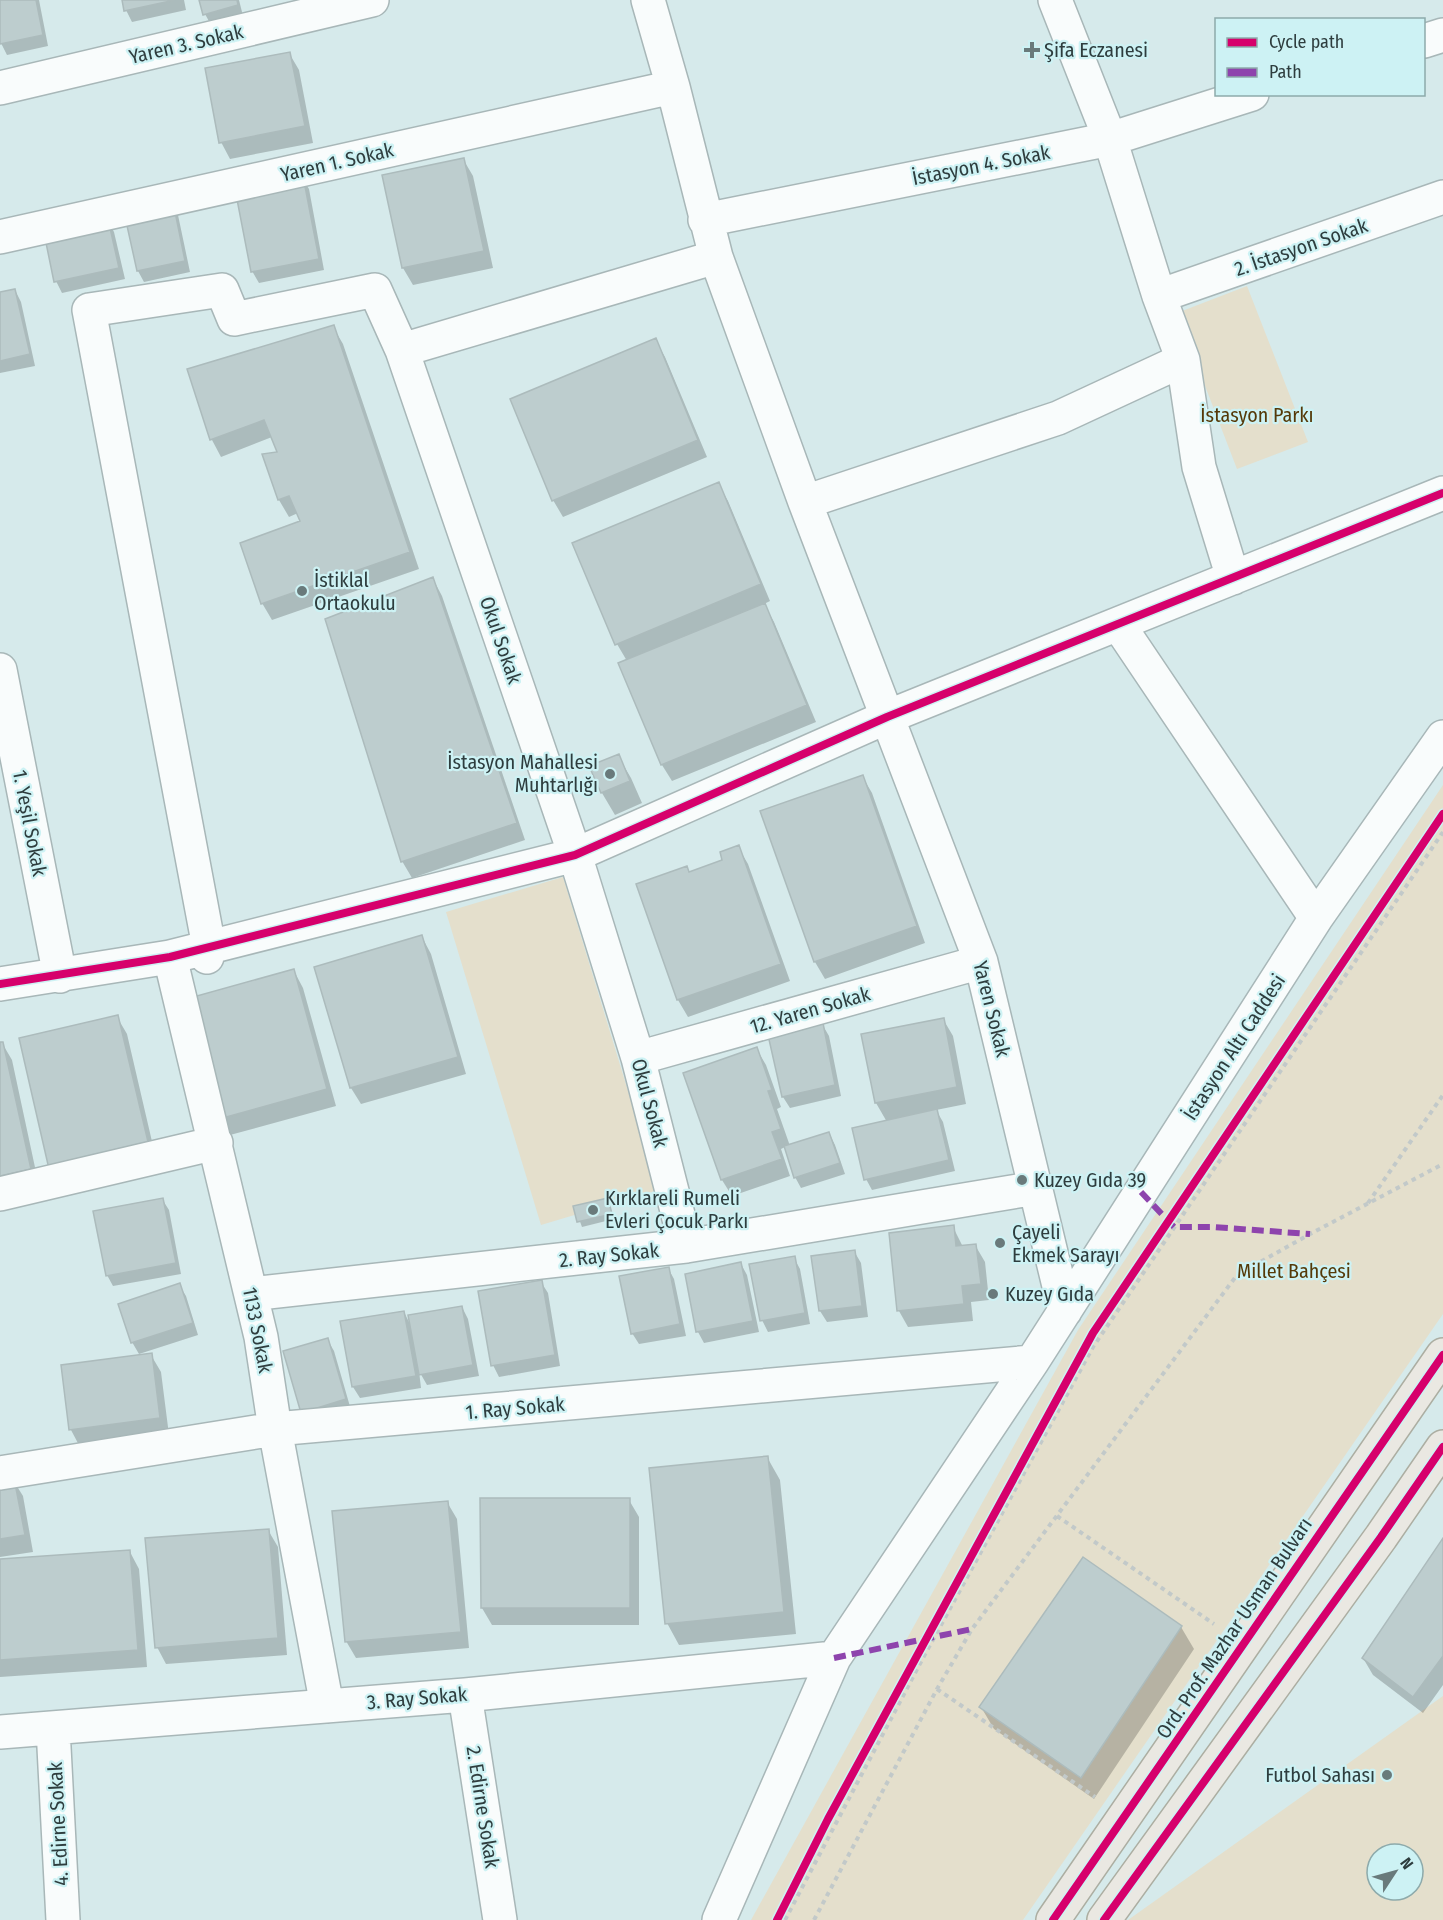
<svg xmlns="http://www.w3.org/2000/svg" width="1443" height="1920" viewBox="0 0 1443 1920" font-family="'Fira Sans Condensed',sans-serif">
<style>
.green{fill:#e4dfcc;fill-rule:evenodd}
.shadow{fill:#0003}
.building{fill:#bdcdce;stroke:#acbbbc;stroke-width:1.5}
.lines{fill:none;stroke-linecap:round;stroke-linejoin:round}
.minor-casing{stroke:#a8b7b8;stroke-width:36}
.major-casing{stroke:#acaea2;stroke-width:36}
.path{stroke:#c2c9c9;stroke-width:4;stroke-dasharray:4.5 4.5;stroke-linecap:butt}
.minor{stroke:#f9fcfc;stroke-width:33}
.major{stroke:#eae8e2;stroke-width:33}
.quiet{stroke:#8e44ad;stroke-width:6;stroke-dasharray:12 6;stroke-linecap:butt}
.cycleway-casing{stroke:#cdf2f4;stroke-width:11}
.cycleway{stroke:#d6006c;stroke-width:8}
.poi-dot{fill:#697a7b;stroke:#cdf2f4;stroke-width:2}
.labels{text-anchor:middle;dominant-baseline:central;stroke-width:4.5;stroke-linejoin:round;paint-order:stroke}
.street-label{font-size:20px;fill:#2e3d3e;stroke:#cdf2f4}
.poi-label{font-size:20px;fill:#2e3d3e;stroke:#cdf2f4;text-anchor:start}
.park-label{font-size:20px;fill:#553908;stroke:#cdf2f4}
</style>
<rect width="100%" height="100%" fill="#d6eaeb"/>
<path class="green" d="M1247,286L1308,442L1237,469L1177,313Z
M1443,785V1314L1023,1920H751L1078,1330Z
M563,877L658,1190L541,1225L446,912Z
M1443,1696V1920H1128ZM1377,1854H1413V1890H1377Z"/>
<path class="shadow" d="M0,0H39L48,46L7,55L0,41Z
M123,0H184L186,10L132,22L126,10Z
M201,0H239L243,16L211,25L205,14Z
M289,53L299,70L313,143L230,159L221,142Z
M463,159L473,176L493,268L413,285L403,268L383,176Z
M302,178L309,189L324,270L259,283L252,271Z
M172,204L178,215L190,272L144,282L138,271L126,214Z
M107,220L114,232L125,279L62,293L56,281Z
M15,290L21,302L35,366L0,373V294Z
M333,327L343,344L419,569L272,620L262,603L302,521L298,513L289,517L279,500L264,455L279,453L272,437L221,457L212,440L188,370Z
M655,340L665,357L707,457L563,517L553,500Z
M718,484L728,501L770,601L764,604L774,622L816,722L672,781L662,765L620,664L627,661L617,644Z
M433,579L442,596L525,840L412,878L402,861Z
M618,756L631,778L642,803L615,815L602,793L591,767Z
M862,776L872,793L925,943L825,979L815,962L762,812Z
M738,847L748,864L790,981L688,1017L678,1000L638,885L687,868L690,873L724,861Z
M422,937L431,954L466,1074L361,1104L351,1088Z
M294,971L303,988L336,1106L230,1135L220,1118Z
M117,1017L127,1034L157,1163L51,1168Z
M943,1019L953,1036L966,1104L936,1110L943,1122L955,1171L872,1190L866,1179L887,1122L876,1103Z
M822,1024L829,1036L841,1096L790,1108L783,1097Z
M2,1043L12,1060L39,1186L0,1194V1044Z
M756,1048L766,1065L781,1107L777,1109L790,1146L829,1133L835,1145L845,1174L801,1188L795,1177L785,1147L781,1149L790,1176L732,1196L722,1180L685,1073Z
M162,1199L169,1210L181,1274L113,1286L107,1275Z
M607,1200L614,1219L582,1227L575,1208Z
M953,1227L963,1247L975,1245L985,1262L989,1300L971,1302L973,1321L908,1327L899,1311Z
M854,1251L861,1263L868,1317L827,1322L820,1311Z
M794,1258L800,1269L810,1324L768,1332L762,1320Z
M741,1264L747,1275L759,1332L704,1343L698,1332L687,1275Z
M668,1268L674,1279L686,1336L639,1344L632,1333Z
M541,1282L548,1293L560,1366L499,1377L493,1365Z
M179,1285L186,1296L198,1335L139,1354L132,1342Z
M462,1307L468,1319L479,1376L427,1385L419,1371L421,1388L360,1398L353,1387L342,1322L404,1312L411,1326Z
M327,1339L334,1351L351,1410L309,1423Z
M151,1355L161,1372L169,1435L80,1447L71,1430Z
M767,1457L780,1480L796,1634L679,1645L667,1623Z
M13,1480L23,1496L33,1552L0,1557V1482Z
M629,1500L639,1517V1625H492L482,1608Z
M447,1502L457,1519L469,1648L356,1658L346,1641Z
M268,1530L278,1547L287,1655L166,1664L157,1647Z
M1443,1541V1685L1423,1713L1373,1675L1363,1658Z
M130,1552L139,1569L147,1667L0,1677V1561Z
M1181,1627L1194,1649L1094,1799L994,1729L981,1707Z"/>
<path class="building" d="M0,0H36L43,35L0,44Z
M122,0H175L124,11Z
M199,0H237L238,5L203,15Z
M290,52L305,126L219,143L205,68Z
M464,158L484,251L402,268L382,175Z
M303,176L319,259L251,272L235,189Z
M173,202L185,261L137,271L124,212Z
M108,219L119,268L54,282L44,233Z
M15,289L30,354L0,361V292Z
M334,325L410,552L261,604L240,543L300,521L289,496L278,500L262,454L277,452L264,420L210,440L187,369Z
M656,338L698,440L552,501L510,399Z
M719,482L761,584L615,645L572,543Z
M433,577L517,823L401,862L325,619Z
M765,603L807,705L661,765L618,663Z
M619,754L630,781L601,793L589,766Z
M863,775L917,926L814,962L760,811Z
M739,845L781,964L677,1000L636,884L687,866L689,872L722,860L720,852Z
M422,935L458,1057L350,1088L314,967Z
M294,969L327,1089L219,1119L186,999Z
M118,1015L149,1146L49,1169L19,1038Z
M944,1018L957,1087L875,1103L861,1034Z
M823,1023L835,1085L782,1097L768,1035Z
M0,1042H3L31,1169L0,1176Z
M757,1047L772,1090L768,1091L781,1129L772,1132L782,1159L721,1180L683,1073Z
M937,1109L949,1160L864,1180L852,1128Z
M829,1132L840,1163L794,1178L784,1146Z
M163,1198L176,1263L106,1276L93,1211Z
M608,1198L612,1214L577,1222L573,1206Z
M954,1225L956,1246L976,1244L981,1284L962,1286L964,1304L897,1311L889,1233Z
M855,1250L862,1306L819,1311L811,1256Z
M795,1256L805,1313L760,1321L749,1264Z
M741,1262L753,1321L696,1332L685,1274Z
M669,1267L680,1324L631,1334L619,1276Z
M542,1280L555,1355L491,1366L478,1291Z
M180,1283L193,1323L131,1343L118,1304Z
M462,1306L473,1365L419,1375L408,1315Z
M404,1311L416,1376L352,1387L340,1321Z
M328,1338L346,1399L301,1413L283,1351Z
M152,1353L160,1418L69,1430L61,1365Z
M768,1456L784,1612L665,1624L649,1468Z
M14,1478L25,1535L0,1539V1480Z
M480,1498H630V1608H481Z
M448,1501L461,1632L345,1642L332,1511Z
M269,1529L278,1638L155,1648L145,1538Z
M1443,1538V1656L1413,1697L1362,1658Z
M130,1550L138,1650L0,1660V1559Z
M1083,1557L1182,1626L1081,1778L979,1707Z"/>
<g class="lines">
<g class="minor-casing">
<path id="minor" d="M648,0L673,87L716,257L805,502L981,962L1065,1311
M1055,0L1110,139L1159,296L1183,360L1199,467L1233,578
M1424,41L1443,35
M0,88L372,0
M705,220L1110,139L1252,94
M0,237L673,87
M1159,296L1443,197
M805,502L1058,418L1183,360
M1118,624L1316,918
M0,670L60,976
M170,957L261,1337L275,1429L327,1706
M207,957L209,947L89,310L222,290L234,319L375,290L402,350
M0,984L170,957L575,855L887,717L1443,493
M638,1058L981,962
M0,1194L216,1143
M686,1246L638,1058L575,855L402,350L716,257
M251,1294L686,1246L1036,1188
M0,1473L275,1429L1032,1362
M465,1695L500,1920
M53,1728L63,1920
M0,1732L465,1695L834,1658
M719,1920L834,1658L1032,1362L1316,918L1443,737"/>
</g>
<g class="major-casing">
<path id="major" d="M1053,1920L1443,1355
M1104,1920L1381,1537L1443,1447"/>
</g>
<path class="path" d="M1368,1203L1443,1095
M1057,1516L1214,1624
M937,1689L1095,1797
M785,1920L923,1658L1093,1347L1443,832
M814,1920L937,1689L972,1629L1237,1275L1310,1234L1443,1164"/>
<use href="#minor" class="minor"/>
<use href="#major" class="major"/>
<path class="quiet" d="M1141,1192L1174,1227H1213L1310,1234
M834,1658L972,1629"/>
<g class="cycleway-casing">
<path id="cycleway" d="M0,984L170,957L575,855L887,717L1443,493
M777,1920L828,1819L1093,1333L1443,814
M1053,1920L1443,1355
M1104,1920L1381,1537L1443,1447"/>
</g>
<use href="#cycleway" class="cycleway"/>
</g>
<g class="poi-dot">
<path d="M1029 41h6v6h6v6h-6v6h-6v-6h-6v-6h6z"/>
<circle cx="302" cy="591" r="6"/>
<circle cx="610" cy="774" r="6"/>
<circle cx="1022" cy="1180" r="6"/>
<circle cx="593" cy="1210" r="6"/>
<circle cx="1000" cy="1243" r="6"/>
<circle cx="993" cy="1294" r="6"/>
<circle cx="1387" cy="1775" r="6"/>
</g>
<g class="labels">
<g class="street-label">
<text transform="translate(186 44) rotate(-13)">Yaren 3. Sokak</text>
<text transform="translate(337 162) rotate(-13)">Yaren 1. Sokak</text>
<text transform="translate(981 165) rotate(-11)">İstasyon 4. Sokak</text>
<text transform="translate(1301 247) rotate(-19)">2. İstasyon Sokak</text>
<text transform="translate(501 640) rotate(71)">Okul Sokak</text>
<text transform="translate(30 823) rotate(79)">1. Yeşil Sokak</text>
<text transform="translate(992 1009) rotate(76)">Yaren Sokak</text>
<text transform="translate(810 1010) rotate(-16)">12. Yaren Sokak</text>
<text transform="translate(1234 1047) rotate(-57)">İstasyon Altı Caddesi</text>
<text transform="translate(650 1103) rotate(75)">Okul Sokak</text>
<text transform="translate(609 1255) rotate(-6)">2. Ray Sokak</text>
<text transform="translate(258 1330) rotate(79)">1133 Sokak</text>
<text transform="translate(515 1408) rotate(-5)">1. Ray Sokak</text>
<text transform="translate(1234 1628) rotate(-56)">Ord. Prof. Mazhar Usman Bulvarı</text>
<text transform="translate(417 1698) rotate(-5)">3. Ray Sokak</text>
<text transform="translate(483 1807) rotate(81)">2. Edirne Sokak</text>
<text transform="translate(58 1824) rotate(-93)">4. Edirne Sokak</text>
</g>
<g class="poi-label">
<text x="1044" y="50">Şifa Eczanesi</text>
<text x="314" y="580">İstiklal<tspan x="314" dy="23">Ortaokulu</tspan></text>
<text x="598" y="762" text-anchor="end">İstasyon Mahallesi<tspan x="598" dy="23">Muhtarlığı</tspan></text>
<text x="1034" y="1180">Kuzey Gıda 39</text>
<text x="605" y="1198">Kırklareli Rumeli<tspan x="605" dy="23">Evleri Çocuk Parkı</tspan></text>
<text x="1012" y="1232">Çayeli<tspan x="1012" dy="23">Ekmek Sarayı</tspan></text>
<text x="1005" y="1294">Kuzey Gıda</text>
<text x="1375" y="1775" text-anchor="end">Futbol Sahası</text>
</g>
<g class="park-label">
<text x="1257" y="415">İstasyon Parkı</text>
<text x="1294" y="1271">Millet Bahçesi</text>
</g>
</g>
<rect x="1215" y="18" width="210" height="78" fill="#cdf2f4" stroke="#8daaab" stroke-width="1.5"/>
<rect x="1227" y="38" width="30" height="9" fill="#d6006c" stroke="#8daaab" stroke-width="1.5"/>
<text x="1269" y="48" font-size="18" fill="#2e3d3e">Cycle path</text>
<rect x="1227" y="68" width="30" height="9" fill="#8e44ad" stroke="#8daaab" stroke-width="1.5"/>
<text x="1269" y="78" font-size="18" fill="#2e3d3e">Path</text>
<g transform="translate(1395 1872) rotate(54)"><circle r="28" fill="#cdf2f4" stroke="#8daaab" stroke-width="1.5"/>
<path d="M0-4.5L10 22L0 15L-10 22Z" fill="#697a7b"/>
<text y="-9" font-size="16" font-weight="bold" text-anchor="middle" fill="#2e3d3e">N</text>
</g>
</svg>
